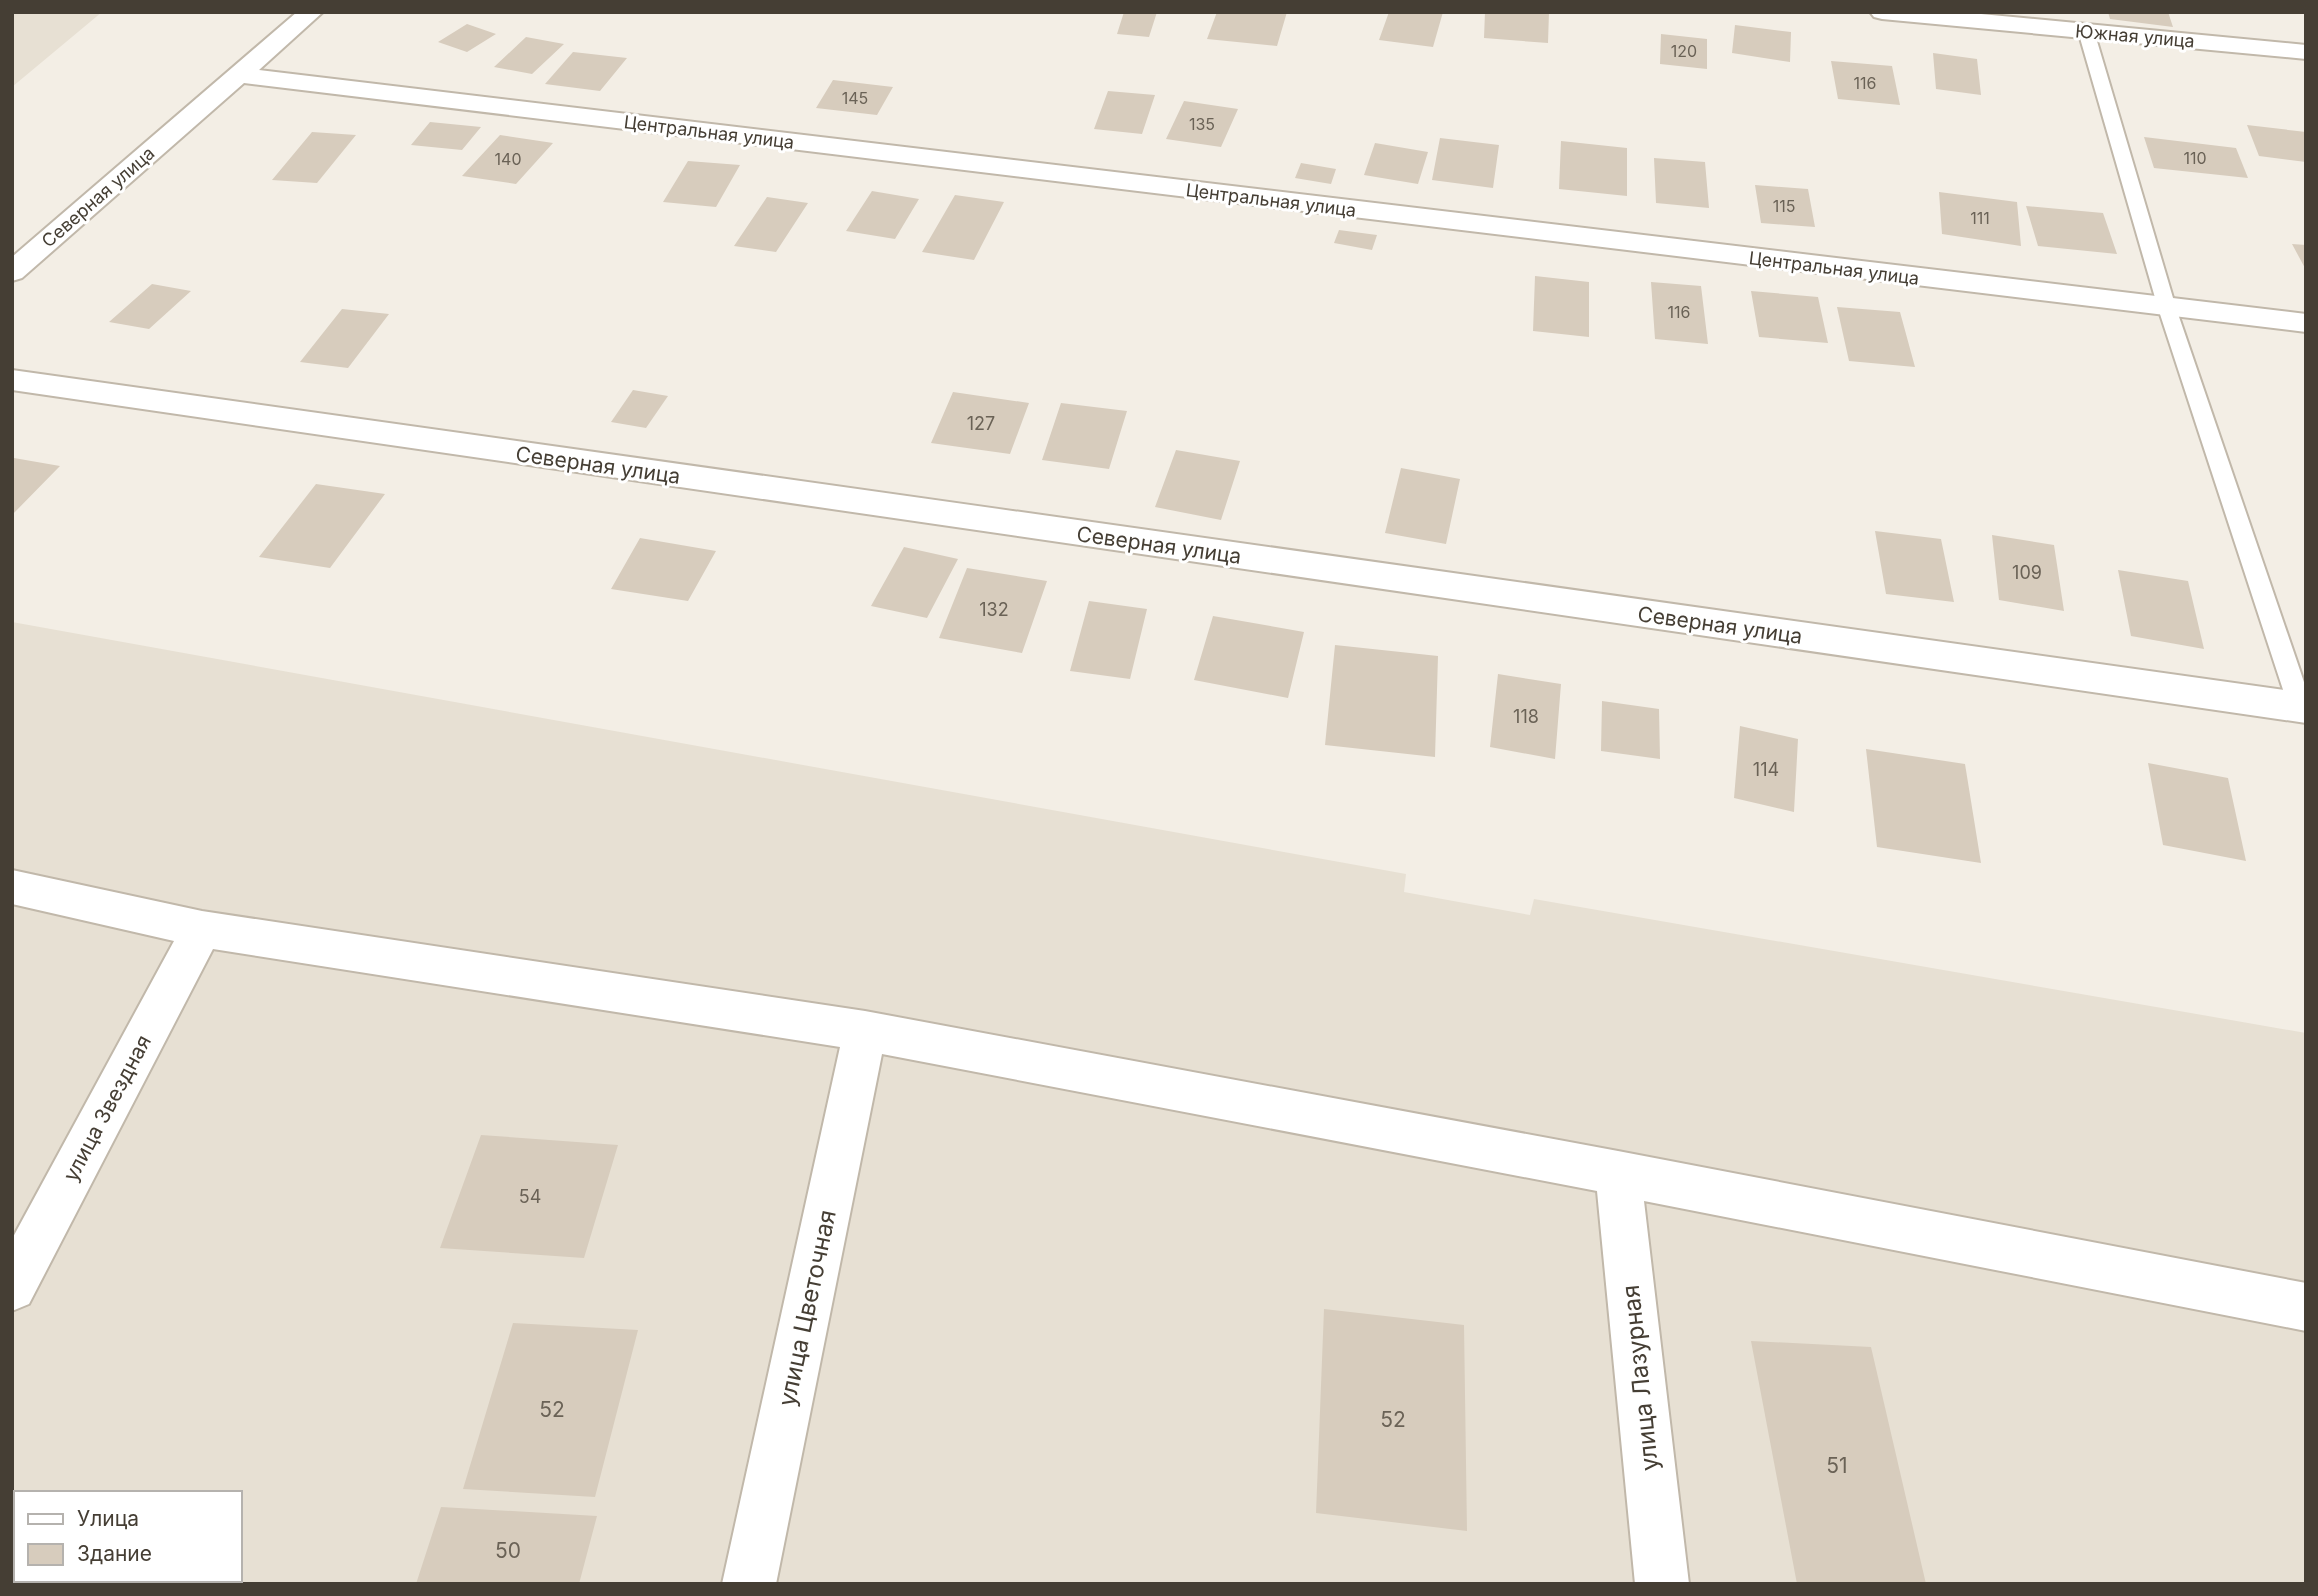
<svg xmlns="http://www.w3.org/2000/svg" width="2318" height="1596" viewBox="0 0 2318 1596" font-family="Inter,sans-serif">
<style>
.residential{fill:#e7e0d3;fill-rule:evenodd}
.building{fill:#d7ccbd}
.lines{fill:none;stroke-linecap:round;stroke-linejoin:round}
.service-casing{stroke:#c1b8aa;stroke-width:4}
.minor-casing{stroke:#c1b8aa;stroke-width:4}
.service{fill:#fff;fill-rule:evenodd}
.minor{fill:#fff;fill-rule:evenodd}
.labels{text-anchor:middle;dominant-baseline:central;stroke-width:6;stroke-linejoin:round;paint-order:stroke}
.far-number-label{font-size:16px;fill:#6a6256}
.far-street-label{font-size:18px;fill:#453e34;stroke:#fff}
.number-label{font-size:18px;fill:#6a6256}
.street-label{font-size:21px;fill:#453e34;stroke:#fff}
.near-number-label{font-size:21px;fill:#6a6256}
.near-street-label{font-size:24px;fill:#453e34;stroke:#fff}
</style>
<rect width="100%" height="100%" fill="#f3eee5"/>
<path class="residential" d="M12,12H102L12,87Z
M12,622L1406,874L1404,892L1530,915L1534,899L2306,1033V1584H12ZM16,1493H240V1580H16Z"/>
<path class="building" d="M1124,12H1157L1149,37L1117,34Z
M1217,12H1287L1277,46L1207,39Z
M1389,12H1443L1433,47L1379,40Z
M1485,12H1549L1548,43L1484,38Z
M2108,12H2168L2173,27L2110,19Z
M467,24L496,34L467,52L438,42Z
M1735,25L1791,32L1790,62L1732,53Z
M1661,34L1707,39V69L1660,64Z
M526,37L564,44L532,74L494,67Z
M573,52L627,58L600,91L545,84Z
M1933,53L1977,59L1981,95L1936,89Z
M1831,61L1892,66L1900,105L1838,99Z
M833,80L893,87L877,115L816,108Z
M1108,91L1155,95L1142,134L1094,129Z
M1184,101L1238,109L1221,147L1166,139Z
M430,122L481,127L462,150L411,145Z
M2247,125L2306,132V162L2259,156Z
M312,132L356,135L317,183L272,180Z
M500,135L553,143L516,184L462,176Z
M2144,137L2236,148L2248,178L2154,168Z
M1440,138L1499,145L1493,188L1432,180Z
M1561,141L1627,148V196L1559,189Z
M1375,143L1428,152L1418,184L1364,175Z
M1654,158L1705,162L1709,208L1656,203Z
M688,161L740,165L716,207L663,202Z
M1301,163L1336,169L1331,184L1295,178Z
M1755,185L1808,189L1815,227L1761,223Z
M872,191L919,199L895,239L846,231Z
M1939,192L2017,202L2021,246L1942,234Z
M955,195L1004,202L974,260L922,252Z
M767,197L808,203L776,252L734,246Z
M2026,206L2103,213L2117,254L2038,246Z
M1339,230L1377,235L1372,250L1334,243Z
M2292,244L2306,245V270Z
M1535,276L1589,282V337L1533,331Z
M1651,282L1701,286L1708,344L1655,339Z
M152,284L191,291L149,329L109,322Z
M1751,291L1818,297L1828,343L1759,337Z
M1837,307L1900,312L1915,367L1849,361Z
M342,309L389,314L348,368L300,362Z
M633,390L668,396L646,428L611,422Z
M953,392L1029,403L1010,454L931,443Z
M1061,403L1127,411L1109,469L1042,460Z
M1176,450L1240,461L1221,520L1155,507Z
M14,458L60,466L12,515V460Z
M1401,468L1460,479L1446,544L1385,533Z
M316,484L385,494L330,568L259,557Z
M1875,531L1941,539L1954,602L1886,594Z
M1992,535L2054,545L2064,611L1999,600Z
M640,538L716,551L688,601L611,589Z
M904,547L958,559L927,618L871,606Z
M967,568L1047,581L1022,653L939,638Z
M2118,570L2188,581L2204,649L2131,636Z
M1089,601L1147,609L1130,679L1070,671Z
M1213,616L1304,632L1288,698L1194,680Z
M1335,645L1438,656L1435,757L1325,745Z
M1498,674L1561,684L1555,759L1490,747Z
M1602,701L1659,709L1660,759L1601,751Z
M1740,726L1798,739L1794,812L1734,798Z
M1866,749L1965,764L1981,863L1877,847Z
M2148,763L2228,778L2246,861L2163,845Z
M481,1135L618,1145L584,1258L440,1248Z
M1324,1309L1464,1325L1467,1531L1316,1513Z
M513,1323L638,1330L595,1497L463,1489Z
M1751,1341L1871,1347L1926,1584H1797Z
M441,1507L597,1516L579,1584H416Z"/>
<g class="lines">
<g class="service-casing">
<path id="service" d="M2086,26L2094,31L2176,308L2306,688V716L2293,715L2289,708L2158,308L2078,31Z"/>
</g>
<g class="minor-casing">
<path id="minor" d="M297,12H323L259,70L2306,314V332L244,83L22,278L12,281V257Z
M1870,12H1960L2306,45V59L1882,19L1874,17Z
M12,370L2306,693V723L12,390Z
M12,870L202,911L865,1011L1618,1151L2306,1283V1331L1644,1201L1689,1584H1635L1597,1191L882,1054L776,1584H722L840,1047L213,949L29,1304L12,1311V1239L174,941L12,904Z"/>
</g>
<use href="#service" class="service"/>
<use href="#minor" class="minor"/>
</g>
<g class="labels">
<g class="far-number-label">
<text x="1684" y="51">120</text>
<text x="1865" y="83">116</text>
<text x="855" y="98">145</text>
<text x="1202" y="124">135</text>
<text x="2195" y="158">110</text>
<text x="508" y="159">140</text>
<text x="1784" y="206">115</text>
<text x="1980" y="218">111</text>
<text x="1679" y="312">116</text>
</g>
<g class="far-street-label">
<text transform="translate(2135 36) rotate(5)">Южная улица</text>
<text transform="translate(709 132) rotate(7)">Центральная улица</text>
<text transform="translate(98 197) rotate(-41)">Северная улица</text>
<text transform="translate(1271 200) rotate(7)">Центральная улица</text>
<text transform="translate(1834 268) rotate(7)">Центральная улица</text>
</g>
<g class="number-label">
<text x="981" y="423">127</text>
<text x="2027" y="572">109</text>
<text x="994" y="609">132</text>
<text x="1526" y="716">118</text>
<text x="1766" y="769">114</text>
<text x="530" y="1196">54</text>
</g>
<g class="street-label">
<text transform="translate(598 465) rotate(8)">Северная улица</text>
<text transform="translate(1159 545) rotate(8)">Северная улица</text>
<text transform="translate(1720 625) rotate(8)">Северная улица</text>
<text transform="translate(107 1108) rotate(-62)">улица Звездная</text>
</g>
<g class="near-number-label">
<text x="552" y="1409">52</text>
<text x="1393" y="1419">52</text>
<text x="1837" y="1465">51</text>
<text x="508" y="1550">50</text>
</g>
<g class="near-street-label">
<text transform="translate(807 1308) rotate(-78)">улица Цветочная</text>
<text transform="translate(1640 1378) rotate(-96)">улица Лазурная</text>
</g>
</g>
<rect width="2318" height="1596" fill="none" stroke="#453e34" stroke-width="28"/>
<rect x="14" y="1491" width="228" height="91" fill="#ffffff" stroke="#b5b2ae" stroke-width="2"/>
<rect x="28" y="1514" width="35" height="10" fill="#ffffff" stroke="#b5b2ae" stroke-width="2"/>
<text x="77" y="1526" font-size="21" fill="#453e34">Улица</text>
<rect x="28" y="1544" width="35" height="21" fill="#d7ccbd" stroke="#b5b2ae" stroke-width="2"/>
<text x="77" y="1561" font-size="21" fill="#453e34">Здание</text>
</svg>
